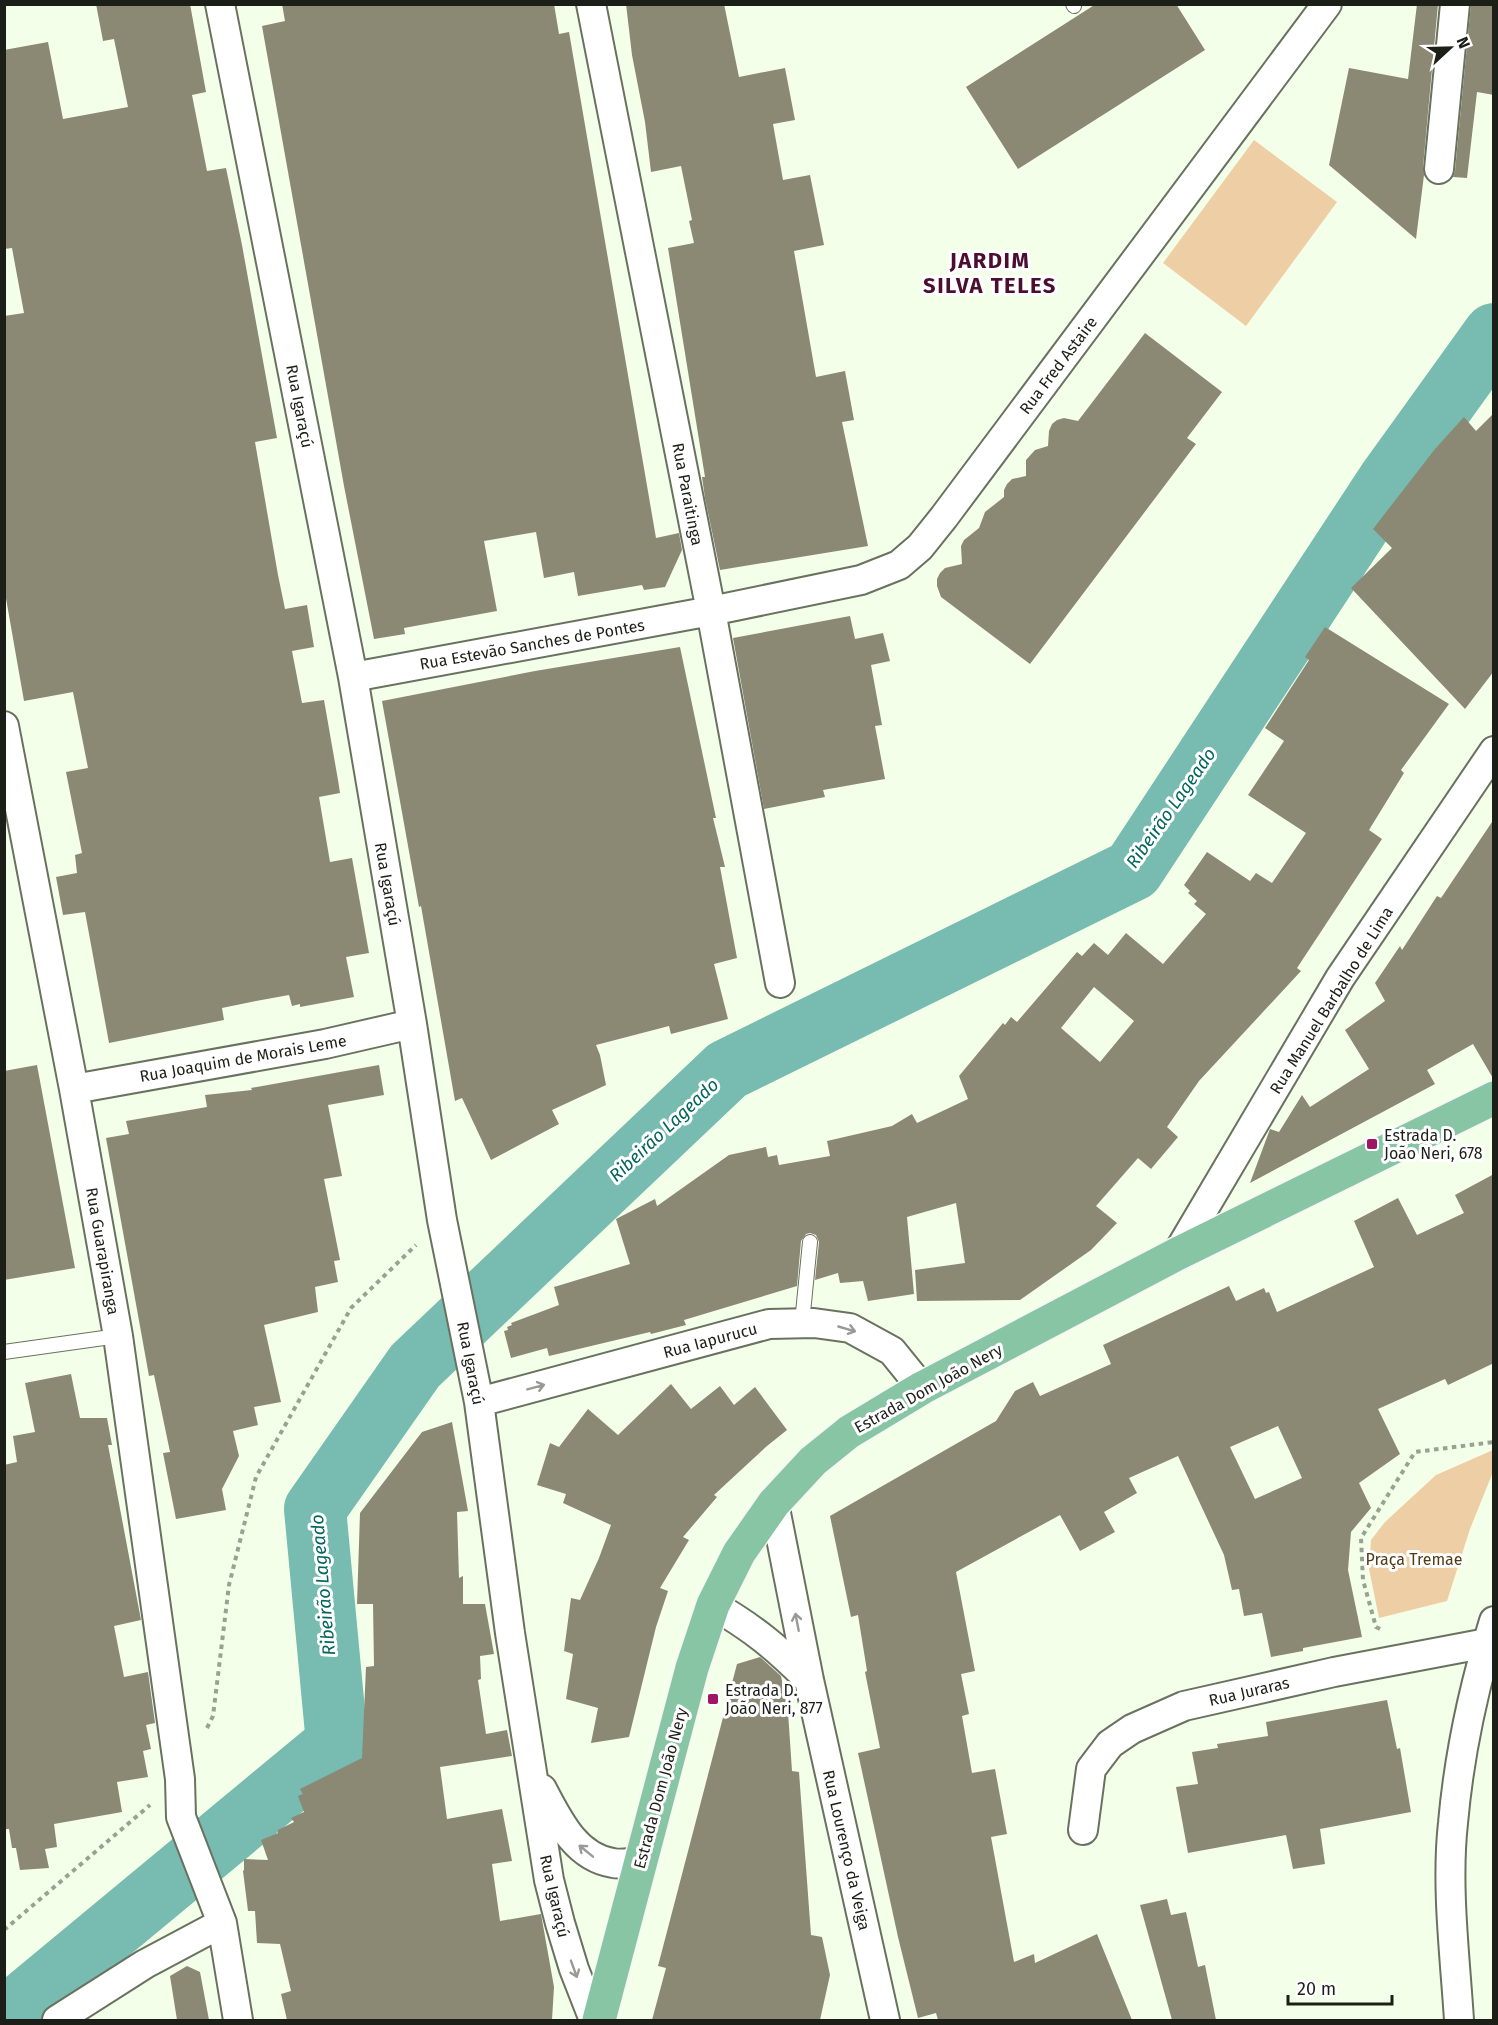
<svg xmlns="http://www.w3.org/2000/svg" width="1498" height="2025" viewBox="0 0 1498 2025" font-family="'Fira Sans',sans-serif">
  <rect width="100%" height="100%" fill="#f4ffe9"/>
  <path fill="#eecea4" d="M 1254,140 L 1337,202 L 1246,326 L 1163,263 Z
    M 1493,1450 L 1493,1472 L 1470,1529 L 1447,1601 L 1379,1618 L 1369,1569 L 1371,1540 L 1385,1522 L 1436,1475 Z"/>
  <g fill="none" stroke-linecap="round" stroke-linejoin="round">
    <path stroke="#77bbb1" stroke-width="62" d="M 4,2019 L 337,1743 L 315,1509 L 415,1366 L 727,1070 L 1133,870 L 1389,480 L 1494,334"/>
  </g>
  <path fill="#8b8973" fill-rule="evenodd" d="M 96,4 L 190,4 L 206,92 L 192,95 L 207,171 L 226,168 L 242,245 L 277,438 L 255,442 L 278,575 L 285,609 L 307,605 L 314,647 L 292,651 L 302,703 L 324,700 L 338,780 L 340,793 L 319,797 L 330,862 L 352,858 L 369,953 L 346,957 L 354,997 L 300,1007 L 300,1004 L 292,1006 L 289,995 L 256,1001 L 222,1008 L 224,1020 L 109,1043 L 85,912 L 63,915 L 56,877 L 77,873 L 75,855 L 82,853 L 66,772 L 88,768 L 73,692 L 24,701 L 4,587 L 4,316 L 24,313 L 12,248 L 4,249 L 4,50 L 48,42 L 63,119 L 128,107 L 114,39 L 103,41 Z
    M 282,4 L 554,4 L 559,34 L 569,32 L 656,538 L 679,533 L 682,550 L 665,587 L 644,590 L 642,585 L 578,596 L 574,572 L 544,578 L 536,532 L 484,541 L 497,611 L 404,628 L 405,634 L 374,639 L 344,486 L 262,26 L 285,21 Z
    M 626,4 L 724,4 L 739,77 L 785,68 L 795,120 L 773,124 L 783,180 L 810,175 L 824,245 L 794,251 L 816,377 L 845,371 L 854,420 L 842,422 L 868,546 L 720,570 L 705,498 L 702,477 L 705,477 L 668,248 L 694,243 L 689,221 L 692,220 L 681,166 L 651,172 L 645,122 L 632,55 Z
    M 1096,4 L 1176,4 L 1205,50 L 1018,169 L 966,87 Z
    M 1417,4 L 1438,4 L 1423,167 L 1424,175 L 1416,239 L 1329,165 L 1349,68 L 1408,79 Z
    M 1471,4 L 1494,4 L 1494,95 L 1477,92 L 1467,178 L 1453,177 L 1455,171 Z
    M 1145,333 L 1222,392 L 1187,438 L 1196,444 L 1030,664 L 941,597 L 937,586 L 937,579 L 940,573 L 945,568 L 962,564 L 961,546 L 964,540 L 979,528 L 985,512 L 1004,497 L 1004,490 L 1007,484 L 1012,479 L 1026,476 L 1026,460 L 1035,450 L 1048,446 L 1049,431 L 1052,424 L 1057,420 L 1064,418 L 1078,421 Z
    M 1494,413 L 1494,671 L 1465,709 L 1351,588 L 1392,548 L 1373,529 L 1435,449 L 1464,417 L 1476,431 Z
    M 850,616 L 855,639 L 883,633 L 890,661 L 871,665 L 882,725 L 875,726 L 885,779 L 823,790 L 825,797 L 764,809 L 733,638 Z
    M 1325,627 L 1449,704 L 1401,770 L 1404,773 L 1369,830 L 1382,839 L 1297,968 L 1301,971 L 1199,1081 L 1167,1127 L 1178,1137 L 1151,1169 L 1138,1158 L 1096,1206 L 1117,1223 L 1091,1250 L 1020,1300 L 917,1301 L 915,1270 L 965,1263 L 956,1203 L 907,1217 L 914,1294 L 868,1301 L 863,1281 L 840,1283 L 838,1273 L 815,1280 L 819,1242 L 816,1235 L 810,1233 L 806,1234 L 801,1241 L 797,1286 L 684,1320 L 686,1325 L 651,1334 L 650,1332 L 549,1356 L 547,1348 L 511,1358 L 504,1331 L 508,1330 L 507,1327 L 512,1325 L 511,1323 L 559,1305 L 554,1287 L 630,1264 L 616,1219 L 655,1199 L 657,1206 L 729,1155 L 766,1147 L 768,1157 L 777,1155 L 779,1165 L 830,1156 L 827,1141 L 892,1126 L 912,1114 L 917,1123 L 968,1099 L 959,1076 L 1003,1023 L 1005,1025 L 1011,1017 L 1017,1022 L 1077,952 L 1082,956 L 1094,943 L 1108,955 L 1126,933 L 1163,964 L 1206,914 L 1194,904 L 1197,901 L 1188,893 L 1190,891 L 1184,885 L 1207,852 L 1250,881 L 1256,873 L 1272,883 L 1306,833 L 1248,795 L 1284,741 L 1265,728 L 1309,660 L 1305,657 ZM 1094,987 L 1134,1021 L 1100,1062 L 1061,1028 Z
    M 680,647 L 716,818 L 713,818 L 725,867 L 720,867 L 737,958 L 714,964 L 728,1019 L 671,1034 L 669,1026 L 596,1045 L 600,1055 L 606,1085 L 552,1110 L 559,1124 L 491,1160 L 462,1098 L 455,1101 L 421,906 L 419,907 L 382,701 L 535,671 Z
    M 1494,819 L 1494,1080 L 1473,1044 L 1427,1070 L 1435,1084 L 1250,1183 L 1270,1129 L 1279,1132 L 1302,1095 L 1310,1107 L 1369,1069 L 1345,1030 L 1385,1001 L 1375,983 L 1400,946 L 1402,950 L 1437,896 L 1441,898 Z
    M 37,1065 L 75,1268 L 4,1280 L 4,1071 Z
    M 379,1065 L 384,1095 L 328,1105 L 342,1176 L 324,1179 L 340,1260 L 334,1261 L 338,1282 L 315,1287 L 318,1312 L 264,1325 L 281,1402 L 254,1407 L 258,1425 L 233,1431 L 239,1456 L 222,1489 L 226,1510 L 176,1519 L 163,1453 L 170,1452 L 154,1375 L 149,1376 L 106,1138 L 129,1134 L 126,1121 L 207,1107 L 205,1095 L 252,1090 L 251,1088 Z
    M 1494,1174 L 1494,1363 L 1448,1385 L 1445,1379 L 1378,1409 L 1400,1454 L 1359,1483 L 1371,1508 L 1351,1532 L 1348,1570 L 1362,1637 L 1303,1648 L 1303,1651 L 1271,1657 L 1262,1613 L 1244,1616 L 1239,1589 L 1232,1590 L 1224,1555 L 1178,1456 L 1129,1478 L 1137,1493 L 1104,1512 L 1115,1532 L 1080,1551 L 1060,1515 L 956,1572 L 975,1671 L 961,1674 L 969,1714 L 962,1716 L 972,1773 L 995,1769 L 1007,1834 L 991,1837 L 1014,1962 L 1034,1954 L 1035,1963 L 1097,1934 L 1132,2020 L 938,2020 L 936,2013 L 918,2018 L 898,1937 L 858,1753 L 880,1748 L 865,1672 L 867,1671 L 858,1615 L 851,1617 L 830,1516 L 996,1421 L 1015,1391 L 1033,1382 L 1040,1396 L 1111,1364 L 1103,1345 L 1229,1286 L 1236,1301 L 1264,1288 L 1266,1293 L 1269,1292 L 1277,1312 L 1374,1267 L 1354,1221 L 1398,1198 L 1417,1235 L 1464,1213 L 1455,1195 ZM 1278,1426 L 1302,1478 L 1255,1499 L 1230,1447 Z
    M 71,1374 L 80,1418 L 107,1418 L 112,1445 L 108,1445 L 141,1620 L 114,1626 L 124,1677 L 148,1672 L 155,1723 L 146,1725 L 151,1749 L 143,1751 L 148,1777 L 117,1782 L 122,1812 L 54,1824 L 57,1847 L 45,1849 L 49,1868 L 20,1870 L 16,1848 L 12,1848 L 9,1829 L 4,1829 L 4,1465 L 17,1462 L 13,1436 L 35,1432 L 25,1383 Z
    M 671,1384 L 691,1409 L 720,1386 L 734,1405 L 755,1387 L 787,1430 L 767,1446 L 714,1495 L 717,1497 L 683,1537 L 689,1540 L 660,1588 L 668,1591 L 656,1627 L 629,1737 L 591,1743 L 598,1708 L 566,1699 L 573,1654 L 564,1651 L 571,1598 L 580,1600 L 599,1558 L 611,1525 L 563,1503 L 566,1494 L 537,1485 L 550,1443 L 559,1447 L 588,1409 L 618,1435 Z
    M 452,1422 L 468,1511 L 457,1512 L 459,1578 L 463,1576 L 463,1604 L 485,1604 L 494,1654 L 480,1656 L 481,1679 L 478,1680 L 486,1734 L 507,1730 L 512,1756 L 440,1767 L 447,1819 L 502,1809 L 512,1861 L 492,1864 L 500,1921 L 541,1914 L 554,1987 L 552,2020 L 287,2020 L 281,1994 L 291,1991 L 280,1944 L 257,1943 L 255,1911 L 248,1911 L 243,1871 L 244,1870 L 244,1859 L 268,1860 L 261,1840 L 278,1833 L 278,1830 L 294,1822 L 291,1818 L 304,1812 L 298,1796 L 303,1794 L 300,1789 L 362,1758 L 366,1667 L 374,1666 L 373,1604 L 357,1604 L 360,1513 L 422,1432 Z
    M 760,1657 L 781,1676 L 788,1712 L 792,1771 L 799,1772 L 811,1935 L 822,1937 L 830,1975 L 820,2020 L 652,2020 L 666,1968 L 658,1966 L 737,1664 Z
    M 1387,1700 L 1397,1749 L 1400,1748 L 1411,1812 L 1320,1829 L 1325,1864 L 1293,1869 L 1286,1835 L 1188,1853 L 1176,1787 L 1198,1784 L 1192,1752 L 1218,1748 L 1217,1744 L 1268,1736 L 1266,1722 Z
    M 1167,1899 L 1171,1915 L 1186,1912 L 1198,1967 L 1205,1965 L 1216,2020 L 1172,2020 L 1140,1905 Z
    M 187,1966 L 200,1972 L 209,2020 L 177,2020 L 170,1976 Z"/>
  <g fill="none" stroke-linecap="round" stroke-linejoin="round">
    <defs>
      <path id="service" d="M 1073,4 L 1074,6
        M 802,1323 L 810,1242
        M 4,1352 L 118,1336"/>
      <path id="minor" d="M 220,4 L 353,677 L 412,1024 L 442,1220 L 479,1402 L 510,1633 L 549,1880 L 560,1923 L 574,1969 L 594,2020
        M 591,4 L 711,611 L 780,983
        M 1439,169 L 1455,4
        M 353,677 L 711,611 L 861,580 L 899,565 L 920,547 L 944,517 L 1327,4
        M 4,726 L 74,1089 L 118,1336 L 180,1779 L 181,1817 L 222,1923 L 238,2020
        M 74,1089 L 325,1044 L 412,1024
        M 1177,1254 L 1340,978 L 1494,751
        M 479,1402 L 769,1324 L 814,1323 L 850,1328 L 892,1351 L 922,1388
        M 774,1503 L 809,1680 L 885,2020
        M 713,1605 C 753,1628 776,1647 809,1680
        M 542,1789 C 558,1819 575,1857 613,1863 C 622,1865 632,1862 641,1862
        M 1083,1830 L 1091,1769 L 1110,1744 L 1132,1729 L 1184,1706 L 1334,1672 L 1487,1643
        M 57,2020 L 145,1964 L 222,1923
        M 1459,2020 C 1455,1957 1446,1886 1453,1823 C 1459,1755 1474,1686 1494,1621"/>
      <path id="primary" d="M 599,2020 L 692,1668 L 713,1605 L 739,1553 L 774,1503 L 813,1461 L 849,1432 L 922,1388 L 1177,1254 L 1494,1098"/>
    </defs>
    <use href="#service" stroke="#69725f" stroke-width="16"/>
    <use href="#minor" stroke="#69725f" stroke-width="32"/>
    <use href="#primary" stroke="#f6f6f6" stroke-width="36"/>
    <path stroke="#99a191" stroke-width="4" stroke-dasharray="4.5 4.5" stroke-linecap="butt" d="M 1380,1629 L 1376,1627 L 1363,1580 L 1361,1538 L 1415,1452 L 1494,1442
      M 207,1728 L 213,1716 L 229,1585 L 256,1477 L 351,1308 L 416,1245
      M 4,1930 L 150,1805"/>
    <use href="#service" stroke="#fff" stroke-width="14"/>
    <use href="#minor" stroke="#fff" stroke-width="28"/>
    <use href="#primary" stroke="#88c5a4" stroke-width="33"/>
  </g>
  <defs><path id="oneway-shaft" d="M-6 0H5M1.5-3L5.5 0L1.5 3" fill="none" stroke-width="1.6" stroke-linecap="round" stroke-linejoin="round" transform="scale(1.5)"/></defs>
  <g stroke="#999a97">
    <use href="#oneway-shaft" transform="translate(847 1329) rotate(16)"/>
    <use href="#oneway-shaft" transform="translate(536 1387) rotate(-15)"/>
    <use href="#oneway-shaft" transform="translate(797 1622) rotate(-101)"/>
    <use href="#oneway-shaft" transform="translate(586 1851) rotate(-141)"/>
    <use href="#oneway-shaft" transform="translate(574 1969) rotate(70)"/>
  </g>
  <g fill="#9e1765" stroke="#fff" stroke-width="2">
    <rect x="1366" y="1138" width="12" height="12" rx="3"/>
    <rect x="707" y="1693" width="12" height="12" rx="3"/>
  </g>
  <g text-anchor="middle" stroke-width="6" stroke-linejoin="round" paint-order="stroke">
    <g font-size="16" fill="#1c1f18" stroke="#fff">
      <text transform="translate(1058 365) rotate(-53)" y="6">Rua Fred Astaire</text>
      <text transform="translate(300 406) rotate(79)" y="6">Rua Igaraçú</text>
      <text transform="translate(688 494) rotate(79)" y="6">Rua Paraitinga</text>
      <text transform="translate(532 644) rotate(-10)" y="6">Rua Estevão Sanches de Pontes</text>
      <text transform="translate(388 884) rotate(80)" y="6">Rua Igaraçú</text>
      <text transform="translate(1331 1000) rotate(-58)" y="6">Rua Manuel Barbalho de Lima</text>
      <text transform="translate(243 1058) rotate(-10)" y="6">Rua Joaquim de Morais Leme</text>
      <text transform="translate(103 1251) rotate(80)" y="6">Rua Guarapiranga</text>
      <text transform="translate(710 1340) rotate(-15)" y="6">Rua Iapurucu</text>
      <text transform="translate(471 1363) rotate(79)" y="6">Rua Igaraçú</text>
      <text transform="translate(928 1388) rotate(-29)" y="6">Estrada Dom João Nery</text>
      <text transform="translate(1249 1691) rotate(-13)" y="6">Rua Juraras</text>
      <text transform="translate(660 1788) rotate(-75)" y="6">Estrada Dom João Nery</text>
      <text transform="translate(847 1850) rotate(77)" y="6">Rua Lourenço da Veiga</text>
      <text transform="translate(555 1896) rotate(77)" y="6">Rua Igaraçú</text>
    </g>
    <g font-size="16" fill="#1c1f18" stroke="#fff" text-anchor="start">
      <text x="1384" y="1141">Estrada D.<tspan x="1384" dy="18">João Neri, 678</tspan></text>
      <text x="725" y="1696">Estrada D.<tspan x="725" dy="18">João Neri, 877</tspan></text>
    </g>
    <g font-size="16" fill="#523a17" stroke="#fff">
      <text x="1414" y="1565">Praça Tremae</text>
    </g>
    <g font-size="18" font-style="italic" fill="#03665c" stroke="#fff">
      <text transform="translate(1171 808) rotate(-55)" y="6">Ribeirão Lageado</text>
      <text transform="translate(664 1130) rotate(-43)" y="6">Ribeirão Lageado</text>
      <text transform="translate(323 1585) rotate(-95)" y="6">Ribeirão Lageado</text>
    </g>
    <g font-size="22" font-weight="bold" letter-spacing="1.5" fill="#4c0d30" stroke="#fff">
      <text x="990" y="268">JARDIM<tspan x="990" dy="25">SILVA TELES</tspan></text>
    </g>
  </g>
  <rect width="1498" height="2025" fill="none" stroke="#1c1f18" stroke-width="12"/>
  <g transform="translate(1450 48) rotate(68)" stroke="#ffffff" stroke-width="4.5" paint-order="stroke">
  <path d="M0-4.5L10 22L0 15L-10 22Z" fill="#1c1f18"/>
  <text y="-9" font-size="16" font-weight="bold" text-anchor="middle" fill="#1c1f18">N</text>
  </g>
  <path d="M1288 1995v9h104v-9" fill="none" stroke="#1c1f18" stroke-width="3"/>
  <text x="1297" y="1995" font-size="18" fill="#1c1f18" stroke="#ffffff" stroke-width="4.5" paint-order="stroke">20 m</text>
</svg>
